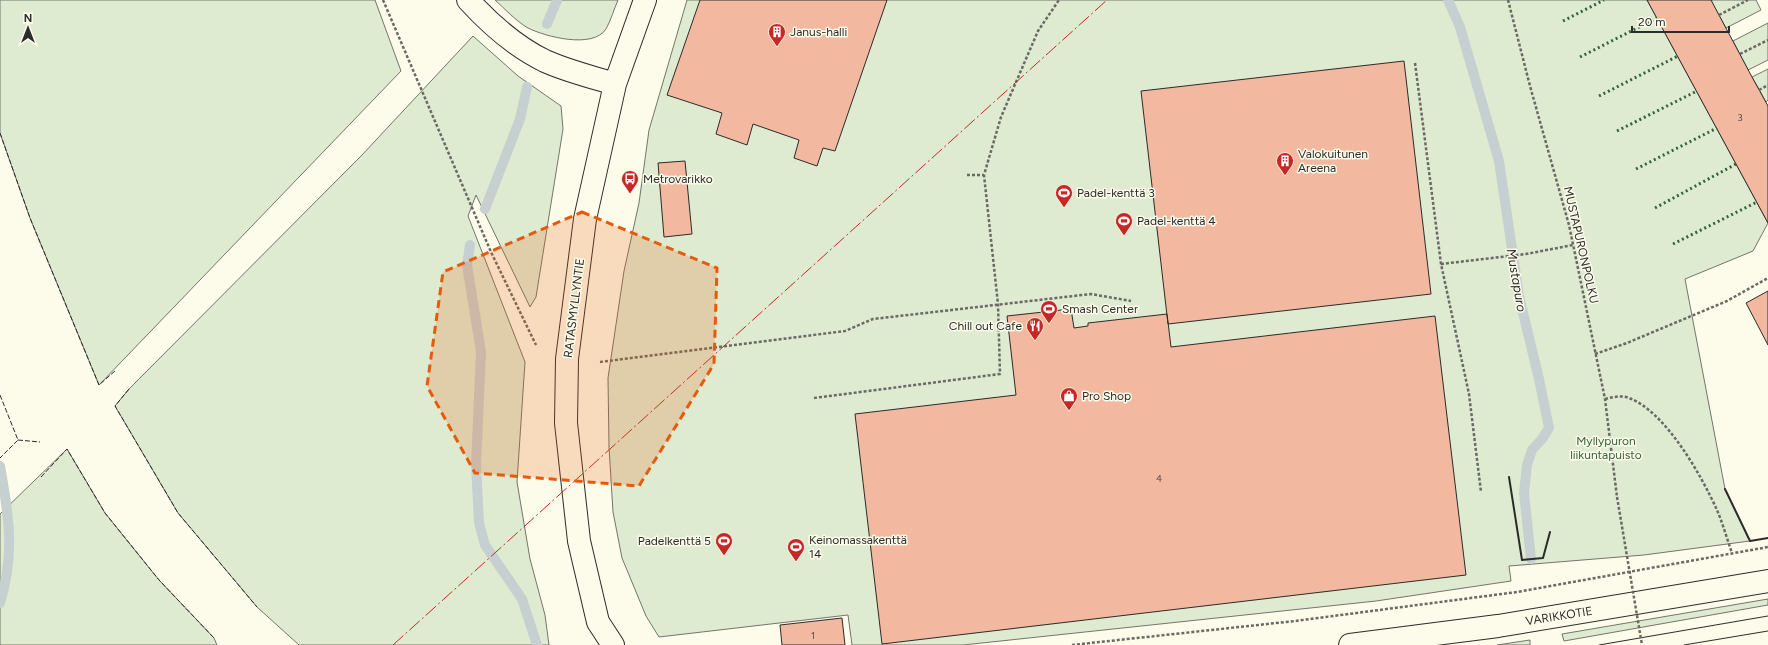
<svg xmlns="http://www.w3.org/2000/svg" width="1768" height="645" viewBox="0 0 1768 645" font-family="Figtree,sans-serif">
  <rect width="100%" height="100%" fill="#fdfbea"/>
  <path fill="#deebd1" stroke="#74746e" d="M 0,0 L 375,0 L 401,71 L 99,385 L 30,218 L 0,133 Z
    M 495,0 L 618,0 C 614,9 611,20 606,29 C 593,49 546,37 528,28 C 516,21 505,9 495,0 Z
    M 687,0 L 1647,0 L 1768,223 L 1753,251 L 1685,279 L 1725,489 L 1750,541 L 1644,555 L 1509,566 L 1511,581 L 1376,601 L 963,645 L 852,645 L 848,615 L 659,637 L 646,616 L 622,558 L 613,512 L 609,447 L 608,378 L 624,271 L 639,203 L 649,130 Z
    M 1713,0 L 1756,0 L 1761,10 L 1726,28 L 1711,1 Z
    M 1768,23 L 1768,60 L 1748,70 L 1733,41 Z
    M 473,36 L 518,76 L 561,106 L 563,129 L 536,297 L 530,307 L 476,195 L 468,216 L 525,362 L 517,482 L 530,559 L 545,615 L 549,645 L 299,645 L 257,607 L 178,513 L 115,406 L 129,389 L 362,155 Z
    M 1768,69 L 1768,100 L 1766,102 L 1752,77 Z
    M 67,449 L 105,513 L 159,580 L 214,638 L 217,645 L 0,645 L 0,514 Z
    M 1768,599 L 1768,605 L 1564,641 L 1562,634 Z
    M 1530,640 L 1530,645 L 1497,645 Z"/>
  <g fill="none" stroke-linecap="round" stroke-linejoin="round">
    <path stroke="#c7d0d0" stroke-width="10" d="M 1448,0 L 1460,27 L 1499,161 L 1519,296 L 1539,379 L 1549,428 L 1542,439 L 1532,450 L 1527,465 L 1524,493 L 1531,559
      M 547,24 L 557,0
      M 485,209 L 520,119 L 527,87
      M 470,245 L 467,265 L 481,352 L 476,465 L 479,523 L 485,545 L 522,599 L 537,645
      M 0,603 C 15,554 9,516 0,466"/>
  </g>
  <path fill="#f2b8a0" stroke="#2b2b2b" d="M 700,0 L 887,0 L 835,151 L 823,148 L 817,166 L 794,158 L 799,140 L 753,124 L 747,145 L 716,134 L 722,113 L 667,95 Z
    M 1647,0 L 1711,0 L 1752,77 L 1768,106 L 1768,223 Z
    M 1404,61 L 1431,294 L 1168,324 L 1141,91 Z
    M 685,161 L 692,234 L 664,237 L 658,163 Z
    M 1768,291 L 1768,345 L 1746,303 Z
    M 1071,309 L 1074,328 L 1088,326 L 1088,323 L 1167,314 L 1171,347 L 1435,316 L 1466,575 L 882,644 L 855,414 L 1016,395 L 1007,316 Z
    M 842,618 L 845,645 L 782,645 L 780,625 Z"/>
  <g fill="none" stroke-linecap="round" stroke-linejoin="round">
    <defs>
      <path id="minor" d="M 468,0 C 490,24 516,47 545,61 C 567,71 592,77 615,84
        M 613,645 L 598,622 L 579,541 L 566,423 L 567,359 L 585,219 L 615,84 L 645,0"/>
      <path id="major" d="M 1350,645 L 1498,626 L 1768,581"/>
    </defs>
    <use href="#minor" stroke="#2b2b2b" stroke-width="24"/>
    <use href="#major" stroke="#2b2b2b" stroke-width="24"/>
    <path stroke="#6a6964" stroke-width="2.5" stroke-dasharray="3 2" stroke-linecap="butt" d="M 383,0 L 491,252 L 536,345
      M 1508,0 L 1530,86 L 1569,225 L 1605,399 L 1617,497
      M 1719,15 L 1748,0
      M 1740,54 L 1768,40
      M 1415,63 L 1441,264 L 1469,394 L 1481,492
      M 1759,90 L 1768,85
      M 967,175 L 984,175 L 1001,117 L 1038,31 L 1059,0
      M 1441,264 L 1526,254 L 1573,245
      M 1595,354 L 1627,343 L 1727,301 L 1768,278
      M 600,362 L 845,331 L 873,319 L 1091,294 L 1131,301
      M 814,398 L 1000,374 L 998,304 L 984,175
      M 1605,399 C 1613,397 1621,395 1629,398 C 1666,412 1701,475 1717,510 C 1723,524 1727,539 1732,553
      M 1072,645 L 1295,621 L 1517,592 L 1768,547"/>
    <use href="#minor" stroke="#fdfbea" stroke-width="22"/>
    <use href="#major" stroke="#fdfbea" stroke-width="22"/>
    <path stroke="#2b2b2b" stroke-width="1" d="M 1599,645 L 1768,616
      M 1684,645 L 1768,631"/>
    <path stroke="#6a6964" stroke-width="2.5" stroke-dasharray="3 2" stroke-linecap="butt" d="M 1617,497 L 1642,645"/>
    <path stroke="#34623c" stroke-width="3" stroke-dasharray="2 3" stroke-linecap="butt" d="M 1563,21 L 1604,0
      M 1580,57 L 1657,18
      M 1599,96 L 1678,56
      M 1617,131 L 1697,91
      M 1636,169 L 1717,128
      M 1655,208 L 1736,164
      M 1673,244 L 1757,202"/>
    <path stroke="#2b2b2b" stroke-width="1" stroke-dasharray="5 2" stroke-linecap="butt" d="M 0,133 L 30,218 L 99,385 L 115,371
      M 129,389 L 115,406 L 178,513 L 257,607
      M 0,395 L 18,440 L 0,458
      M 18,440 L 40,442
      M 41,477 L 67,449 L 105,513 L 159,580 L 214,638"/>
    <path stroke="#2b2b2b" stroke-width="2" d="M 1509,477 L 1522,560 L 1543,558 L 1550,532
      M 1725,489 L 1750,541 L 1768,538"/>
    <path stroke="#c62828" stroke-width="1" stroke-dasharray="14 3 2 3" stroke-linecap="butt" d="M 393,645 L 1107,0"/>
  </g>
  <path fill="#e8590c" fill-opacity="0.2" stroke="#e8590c" stroke-width="3" stroke-dasharray="8 5" stroke-linejoin="round" d="M 582,212 L 717,268 L 714,364 L 639,486 L 475,473 L 427,386 L 443,272 Z"/>
  <defs>
    <symbol id="building-pin" viewBox="-11 -11 22 30"><path d="M0 17L-7.5 6A9.5 9.5 0 1 1 7.5 6Z" fill="#c62828" stroke="#fdfbea"/><path d="M-4-6H4V6H1V3H-1V6H-4ZM-2.5-4.3h1.7v1.8h-1.7ZM.8-4.3h1.7v1.8H.8ZM-2.5-1h1.7V.8h-1.7ZM.8-1h1.7V.8H.8Z" fill="#fff"/></symbol>
    <symbol id="bus-pin" viewBox="-11 -11 22 30"><path d="M0 17L-7.5 6A9.5 9.5 0 1 1 7.5 6Z" fill="#c62828" stroke="#fdfbea"/><path d="M-5-6H5V4H4V6H2V4H-2V6H-4V4H-5ZM-3.5-4V0h7V-4ZM-3.5 1.2v1.5H-2V1.2ZM2 1.2v1.5H3.5V1.2Z" fill="#fff"/></symbol>
    <symbol id="stadium-pin" viewBox="-11 -11 22 30"><path d="M0 17L-7.5 6A9.5 9.5 0 1 1 7.5 6Z" fill="#c62828" stroke="#fdfbea"/><path d="M0-5a6.5 5 0 1 0 0 10a6.5 5 0 1 0 0-10ZM-3.5-1.8h7v3.6h-7Z" fill="#fff"/></symbol>
    <symbol id="restaurant-pin" viewBox="-11 -11 22 30"><path d="M0 17L-7.5 6A9.5 9.5 0 1 1 7.5 6Z" fill="#c62828" stroke="#fdfbea"/><path d="M-5-6h1v4h1v-4h1v4h1v-4h1v5L-1.5 .5V6h-2V.5L-5-1ZM5-6V6H3V1.5H1.5Q1.5-4 5-6Z" fill="#fff"/></symbol>
    <symbol id="shop-pin" viewBox="-11 -11 22 30"><path d="M0 17L-7.5 6A9.5 9.5 0 1 1 7.5 6Z" fill="#c62828" stroke="#fdfbea"/><path d="M-5-2.5h2.3a2.7 3.5 0 0 1 5.4 0H5L5.5 6h-11ZM-1.5-2.5h3a1.5 2.3 0 0 0-3 0Z" fill="#fff"/></symbol>
  </defs>
  <g fill-rule="evenodd">
    <use href="#building-pin" x="767" y="22" width="20" height="27"/>
    <use href="#building-pin" x="1275" y="151" width="20" height="27"/>
    <use href="#bus-pin" x="620" y="169" width="20" height="27"/>
    <use href="#stadium-pin" x="1054" y="183" width="20" height="27"/>
    <use href="#stadium-pin" x="1114" y="211" width="20" height="27"/>
    <use href="#stadium-pin" x="1039" y="299" width="20" height="27"/>
    <use href="#restaurant-pin" x="1025" y="316" width="20" height="27"/>
    <use href="#shop-pin" x="1059" y="386" width="20" height="27"/>
    <use href="#stadium-pin" x="714" y="531" width="20" height="27"/>
    <use href="#stadium-pin" x="786" y="537" width="20" height="27"/>
  </g>
  <g text-anchor="middle" stroke-width="3" stroke-linejoin="round" paint-order="stroke">
    <g font-size="10" fill="#5d4e48">
      <text x="1740" y="121">3</text>
      <text x="1159" y="482">4</text>
      <text x="813" y="639">1</text>
    </g>
    <g font-size="12" fill="#2b2b2b" stroke="#fdfbea" text-anchor="start">
      <text x="790" y="36">Janus-halli</text>
      <text x="1298" y="158">Valokuitunen<tspan x="1298" dy="14">Areena</tspan></text>
      <text x="643" y="183">Metrovarikko</text>
      <text x="1077" y="197">Padel-kenttä 3</text>
      <text x="1137" y="225">Padel-kenttä 4</text>
      <text x="1062" y="313">Smash Center</text>
      <text x="1022" y="330" text-anchor="end">Chill out Cafe</text>
      <text x="1082" y="400">Pro Shop</text>
      <text x="809" y="544">Keinomassakenttä<tspan x="809" dy="14">14</tspan></text>
      <text x="711" y="545" text-anchor="end">Padelkenttä 5</text>
    </g>
    <g font-size="12" fill="#2b2b2b" stroke="#fdfbea">
      <text transform="translate(1581 245) rotate(77)" y="4">MUSTAPURONPOLKU</text>
      <text transform="translate(574 308) rotate(-83)" y="4">RATASMYLLYNTIE</text>
      <text transform="translate(1559 616) rotate(-9)" y="4">VARIKKOTIE</text>
    </g>
    <g font-size="12" fill="#34623c" stroke="#fdfbea">
      <text x="1606" y="445">Myllypuron<tspan x="1606" dy="14">liikuntapuisto</tspan></text>
    </g>
    <g font-size="13" font-style="italic" fill="#2b2b2b" stroke="#fdfbea">
      <text transform="translate(1517 280) rotate(80)" y="5">Mustapuro</text>
    </g>
  </g>
  <g transform="translate(28 28)" stroke="#fdfbea" stroke-width="3" paint-order="stroke">
  <path d="M0-3L7 15L0 10L-7 15Z" fill="#2b2b2b"/>
  <text y="-6" font-size="11" font-weight="bold" text-anchor="middle" fill="#2b2b2b">N</text>
  </g>
  <path d="M1632 26v6h97v-6" fill="none" stroke="#2b2b2b" stroke-width="2"/>
  <text x="1638" y="26" font-size="12" fill="#2b2b2b" stroke="#fdfbea" stroke-width="3" paint-order="stroke">20 m</text>
</svg>
